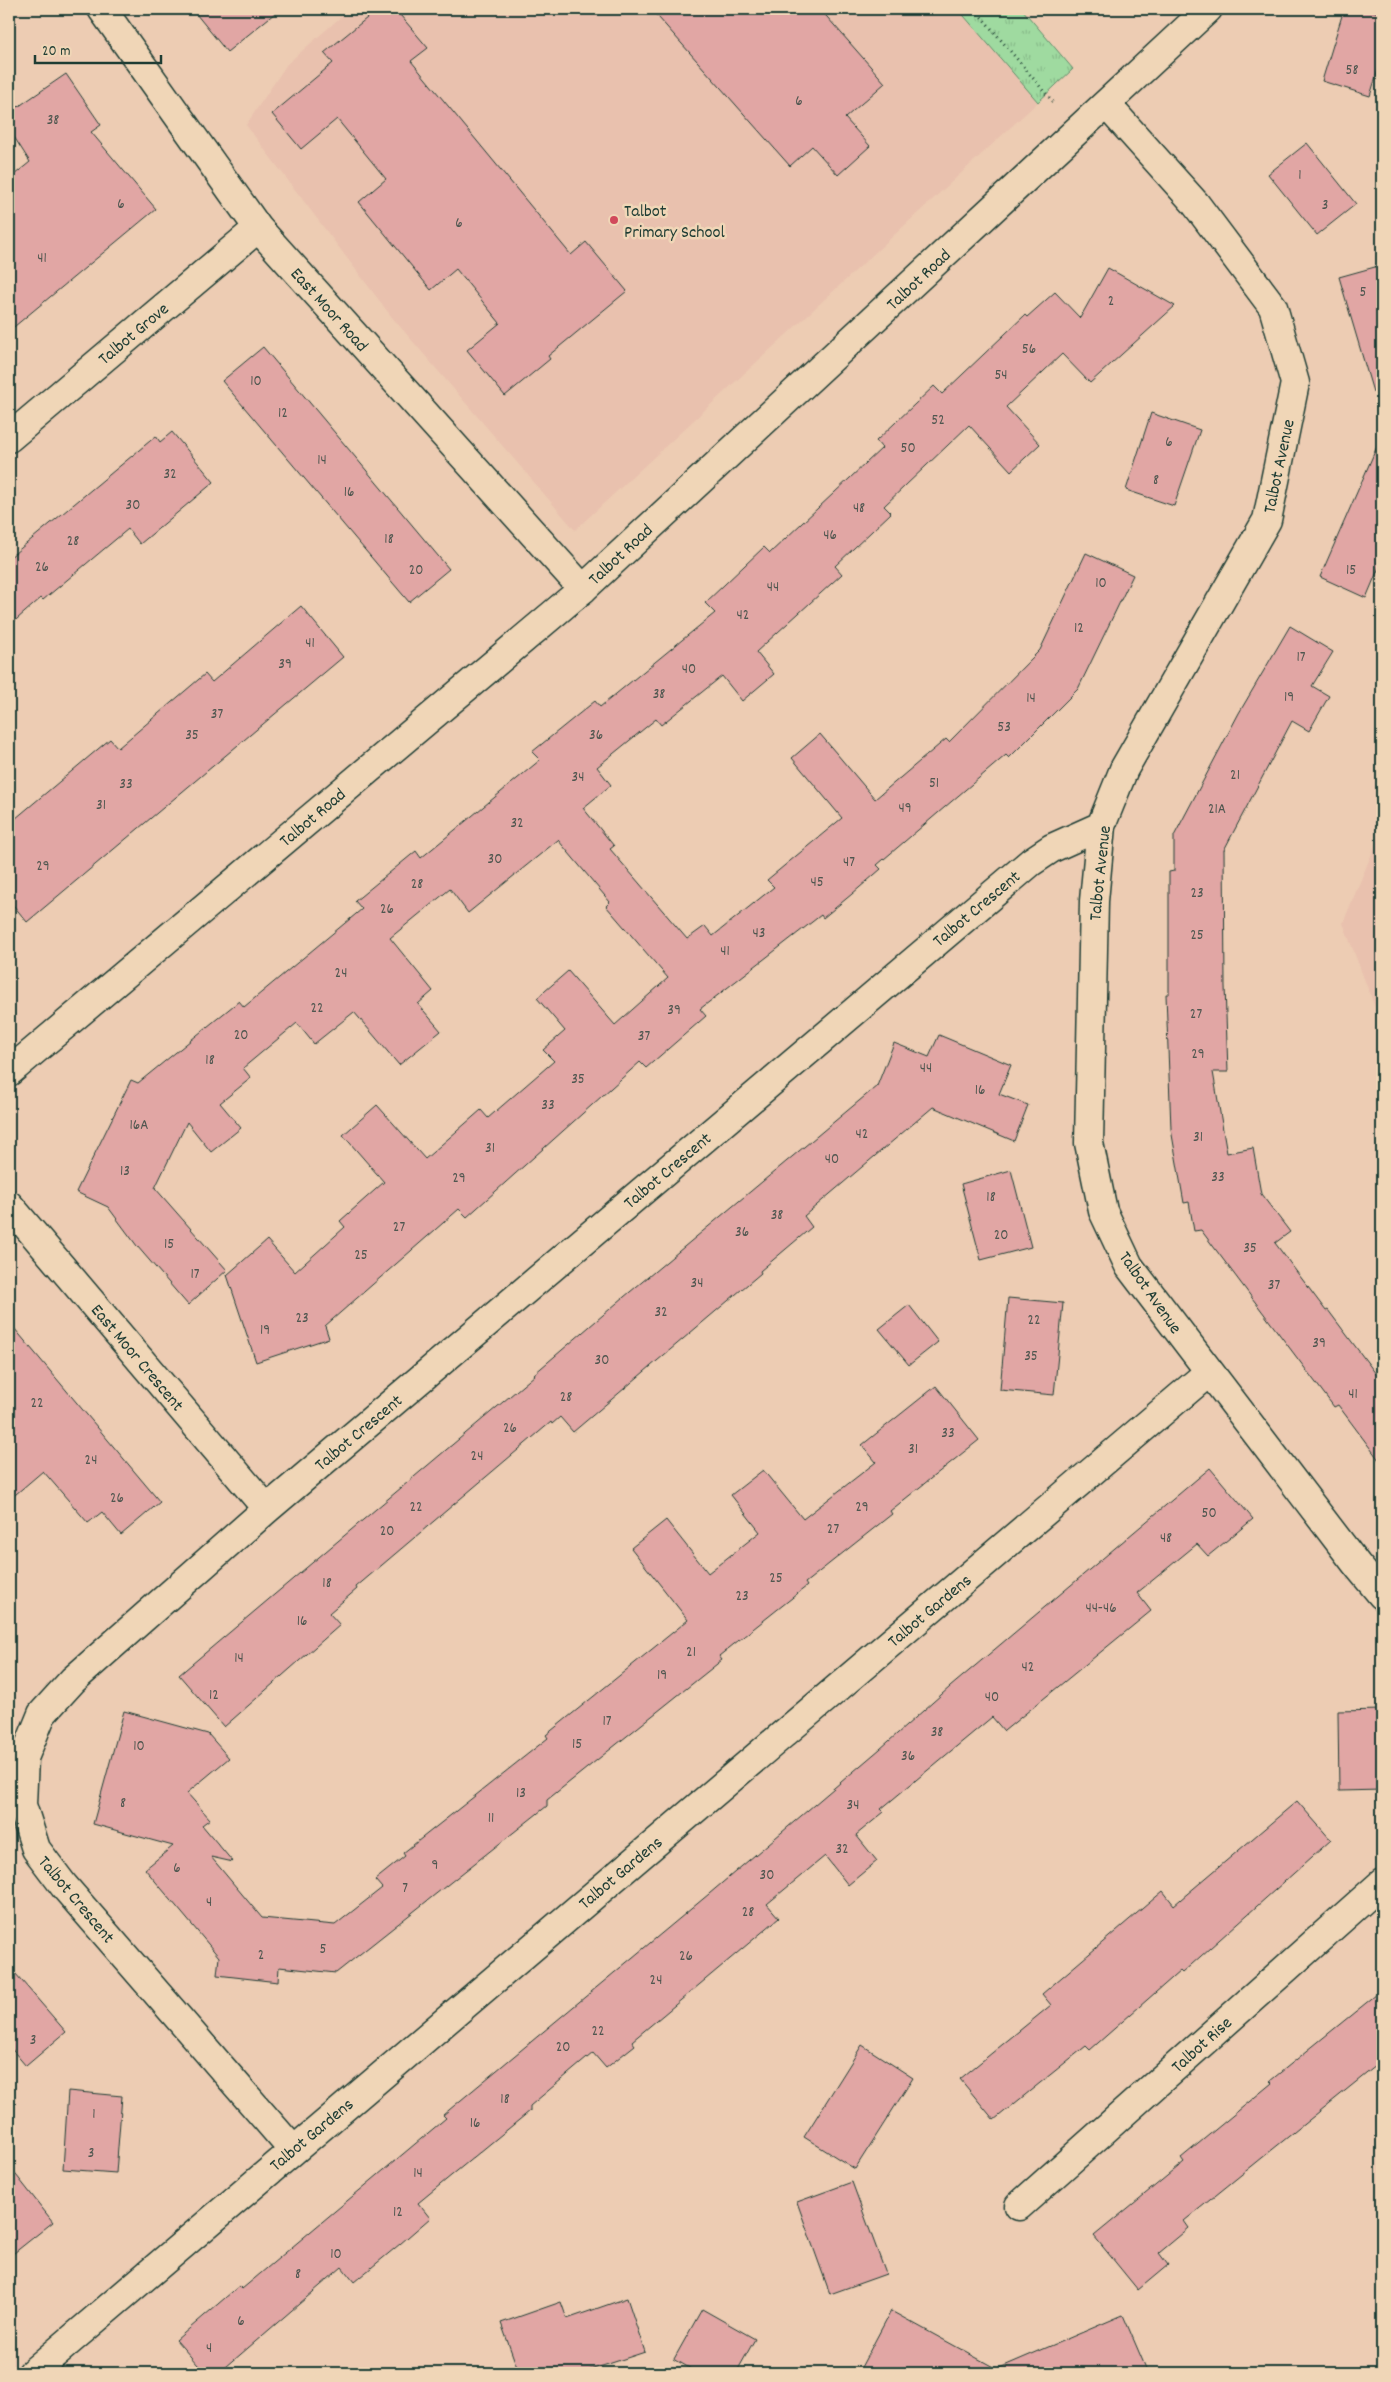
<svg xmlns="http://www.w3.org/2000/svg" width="1391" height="2382" viewBox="0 0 1391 2382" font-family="Dekko,sans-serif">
  <defs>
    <pattern id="park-tufts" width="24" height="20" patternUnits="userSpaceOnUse" patternTransform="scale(1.25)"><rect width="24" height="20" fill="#9fdaa0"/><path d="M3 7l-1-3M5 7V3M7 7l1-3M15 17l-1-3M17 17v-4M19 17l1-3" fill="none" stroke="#88bc8a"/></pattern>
  </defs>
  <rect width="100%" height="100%" fill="#edccb3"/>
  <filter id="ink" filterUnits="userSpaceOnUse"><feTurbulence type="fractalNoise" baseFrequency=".02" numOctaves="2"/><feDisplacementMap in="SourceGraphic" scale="10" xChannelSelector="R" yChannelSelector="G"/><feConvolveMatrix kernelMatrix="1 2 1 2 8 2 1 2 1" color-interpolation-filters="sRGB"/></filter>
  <g filter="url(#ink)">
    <path fill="#e9c1ae" d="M 350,9 L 958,9 L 1038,102 L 575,530 L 391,316 L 246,125 L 287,64 Z
      M 1382,829 L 1382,1020 L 1379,1018 L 1343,923 Z"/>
    <path fill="url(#park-tufts)" stroke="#5f8c6a" d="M 958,9 L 1022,9 L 1073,69 L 1038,102 Z"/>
    <path fill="#e1a6a4" stroke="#1f3d34" d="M 192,9 L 280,9 L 227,52 Z
      M 378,9 L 395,9 L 428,48 L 411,61 L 571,255 L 586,242 L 627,291 L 548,356 L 550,359 L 505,396 L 467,350 L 500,323 L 456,269 L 431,290 L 359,202 L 386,179 L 337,119 L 301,149 L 272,114 L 333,63 L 324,53 Z
      M 651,9 L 820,9 L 885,83 L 845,118 L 870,146 L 838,175 L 812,146 L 790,166 Z
      M 1344,9 L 1367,9 L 1382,14 L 1382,57 L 1370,96 L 1322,81 Z
      M 66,74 L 101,125 L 91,132 L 156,209 L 9,331 L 9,179 L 30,162 L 9,129 L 9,113 Z
      M 1307,143 L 1356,204 L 1317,235 L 1268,174 Z
      M 1382,265 L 1382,391 L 1373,392 L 1339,277 Z
      M 1108,268 L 1175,306 L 1090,383 L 1062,354 L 1006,407 L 1040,444 L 1011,471 L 969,425 L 884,506 L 891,513 L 835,566 L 842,574 L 756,652 L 774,674 L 742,701 L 722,676 L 661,725 L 656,719 L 597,767 L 611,785 L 583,808 L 614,846 L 610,849 L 687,939 L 705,926 L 713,936 L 774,887 L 767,880 L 842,818 L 792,758 L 820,734 L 875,799 L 946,739 L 949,742 L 1040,650 L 1086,553 L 1133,575 L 1078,689 L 1009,758 L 1006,755 L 877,865 L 881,869 L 852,894 L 823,918 L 821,915 L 700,1009 L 706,1016 L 646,1068 L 640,1062 L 467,1217 L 459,1209 L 325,1326 L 329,1338 L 256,1362 L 227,1275 L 267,1240 L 295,1272 L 345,1227 L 340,1221 L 384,1182 L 343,1135 L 377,1105 L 425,1159 L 481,1110 L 488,1118 L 554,1061 L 543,1050 L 565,1031 L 537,998 L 568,971 L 615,1025 L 668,978 L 606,906 L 610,902 L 558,840 L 468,913 L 450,889 L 390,938 L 433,991 L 418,1004 L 441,1031 L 399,1065 L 354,1012 L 314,1044 L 297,1023 L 243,1068 L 251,1078 L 220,1103 L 241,1128 L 211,1152 L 187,1122 L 155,1188 L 227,1270 L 188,1305 L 137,1246 L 108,1207 L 76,1192 L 131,1080 L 138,1083 L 239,1001 L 244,1007 L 362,909 L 355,901 L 416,851 L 421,858 L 540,760 L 532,752 L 595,701 L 600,707 L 715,613 L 705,603 L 764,547 L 770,553 L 882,448 L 876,441 L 934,386 L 942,394 L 1025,315 L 1027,317 L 1055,292 L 1080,318 Z
      M 263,347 L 449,569 L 409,602 L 222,381 Z
      M 1151,413 L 1200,430 L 1174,506 L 1126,490 Z
      M 172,432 L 214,482 L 140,544 L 128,529 L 43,600 L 41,598 L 9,626 L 9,558 L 156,436 L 160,442 Z
      M 1382,435 L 1382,560 L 1366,598 L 1320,577 Z
      M 301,606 L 343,657 L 27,922 L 9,900 L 9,824 L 110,739 L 118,748 L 205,674 L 212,682 Z
      M 1290,626 L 1333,652 L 1312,686 L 1329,696 L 1309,731 L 1292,721 L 1224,850 L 1225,986 L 1228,1072 L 1213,1072 L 1227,1153 L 1253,1148 L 1261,1194 L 1290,1232 L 1275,1243 L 1326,1311 L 1328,1310 L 1382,1382 L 1382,1464 L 1338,1405 L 1334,1407 L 1201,1230 L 1194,1231 L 1189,1202 L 1184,1203 L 1171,1129 L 1166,994 L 1169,994 L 1169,872 L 1174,871 L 1174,836 L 1239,713 Z
      M 939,1035 L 1011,1065 L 999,1094 L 1028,1105 L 1014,1141 L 933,1107 L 804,1216 L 812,1227 L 760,1271 L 761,1273 L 573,1432 L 560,1417 L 552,1424 L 551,1422 L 356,1587 L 357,1589 L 329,1613 L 340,1625 L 224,1727 L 179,1675 L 535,1375 L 534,1374 L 624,1297 L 877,1086 L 894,1043 L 929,1057 Z
      M 1011,1170 L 1031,1247 L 981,1260 L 961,1184 Z
      M 1008,1298 L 1063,1303 L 1054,1395 L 1000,1390 Z
      M 909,1305 L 938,1342 L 909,1365 L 879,1329 Z
      M 9,1322 L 160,1502 L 121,1535 L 102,1512 L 88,1523 L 43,1471 L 9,1500 Z
      M 936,1386 L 979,1440 L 890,1511 L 892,1514 L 805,1583 L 807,1586 L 719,1656 L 722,1660 L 547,1800 L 547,1806 L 336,1973 L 279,1967 L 278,1982 L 217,1975 L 219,1957 L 145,1869 L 173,1846 L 93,1824 L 124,1711 L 208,1734 L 229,1758 L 187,1793 L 210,1819 L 202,1825 L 233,1862 L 211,1857 L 262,1918 L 335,1925 L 382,1888 L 375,1880 L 405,1856 L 403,1853 L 548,1738 L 546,1735 L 688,1620 L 631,1548 L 666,1520 L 708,1573 L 760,1532 L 731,1495 L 763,1470 L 803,1519 L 876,1462 L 862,1445 Z
      M 1210,1468 L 1253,1519 L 1208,1556 L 1197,1544 L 1137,1593 L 1151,1611 L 1004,1731 L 992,1717 L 881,1809 L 884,1812 L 856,1835 L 877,1861 L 848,1885 L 825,1856 L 767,1904 L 779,1918 L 632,2041 L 635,2045 L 606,2068 L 593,2053 L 530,2106 L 530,2111 L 418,2203 L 430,2218 L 400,2244 L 354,2282 L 342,2267 L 219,2373 L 205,2373 L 176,2340 L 239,2286 L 242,2289 L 446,2118 L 443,2115 L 709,1894 L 880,1749 L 950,1687 Z
      M 1382,1710 L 1382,1790 L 1339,1791 L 1338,1711 Z
      M 1297,1801 L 1331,1840 L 1182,1973 L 1180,1971 L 1090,2050 L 1086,2046 L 994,2120 L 960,2079 L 1051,2005 L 1042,1994 L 1163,1891 L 1174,1905 Z
      M 9,1966 L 66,2032 L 26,2066 L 9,2046 Z
      M 1382,1990 L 1382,2061 L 1184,2221 L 1189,2228 L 1159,2253 L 1168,2265 L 1138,2290 L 1094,2236 L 1184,2162 L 1181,2158 L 1272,2083 L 1270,2081 Z
      M 862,2045 L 913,2078 L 855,2169 L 804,2137 Z
      M 68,2091 L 122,2096 L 116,2173 L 63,2169 Z
      M 9,2166 L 53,2222 L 9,2257 Z
      M 852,2182 L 886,2274 L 830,2294 L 797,2202 Z
      M 627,2298 L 645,2352 L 581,2373 L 519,2373 L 501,2323 L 561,2302 L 567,2319 Z
      M 702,2309 L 755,2339 L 736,2373 L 698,2373 L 674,2359 Z
      M 891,2311 L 997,2369 L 1123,2315 L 1148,2373 L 858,2373 Z"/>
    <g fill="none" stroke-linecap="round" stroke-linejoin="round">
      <defs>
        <path id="street" d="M 102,9 L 258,228 L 583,589
          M 1107,105 L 1195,203 L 1273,307 L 1295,383 L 1267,520 L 1124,769 L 1101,826 L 1094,901 L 1089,1143 L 1103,1211 L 1129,1266 L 1357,1565 L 1382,1595
          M 9,438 L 258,228
          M 9,1205 L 267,1509
          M 293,2150 L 64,1886 L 36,1849 L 22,1805 L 24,1758 L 42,1714 L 73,1680 L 267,1509 L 1031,862 L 1052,848 L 1101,826
          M 1019,2206 L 1382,1883
          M 32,2373 L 1209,1372"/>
        <path id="secondary" d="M 9,1072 L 583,589 L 1208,9"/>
      </defs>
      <use href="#street" stroke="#1f3d34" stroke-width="31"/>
      <use href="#secondary" stroke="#1f3d34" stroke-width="31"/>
      <path stroke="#1f3d34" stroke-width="3" stroke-dasharray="1 4" stroke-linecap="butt" d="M 975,9 L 1053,102"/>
      <use href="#street" stroke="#f0d6b7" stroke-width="28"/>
      <use href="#secondary" stroke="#f0d6b7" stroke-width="28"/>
    </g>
  </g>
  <circle fill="#d1495b" stroke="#f0d6b7" stroke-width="2" cx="614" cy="220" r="5"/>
  <g text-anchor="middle" stroke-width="5" stroke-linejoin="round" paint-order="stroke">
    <g font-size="15" fill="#505750">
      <text x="1352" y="74">58</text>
      <text x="799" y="105">6</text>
      <text x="53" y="124">38</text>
      <text x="1300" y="179">1</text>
      <text x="121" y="208">6</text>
      <text x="1325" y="209">3</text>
      <text x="459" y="227">6</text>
      <text x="42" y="262">41</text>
      <text x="1363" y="296">5</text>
      <text x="1111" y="305">2</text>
      <text x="1029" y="353">56</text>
      <text x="1001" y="379">54</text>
      <text x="256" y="385">10</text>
      <text x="283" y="417">12</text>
      <text x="938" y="424">52</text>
      <text x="1169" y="446">6</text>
      <text x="908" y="452">50</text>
      <text x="322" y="464">14</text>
      <text x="170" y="478">32</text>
      <text x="1156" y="484">8</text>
      <text x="349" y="496">16</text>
      <text x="133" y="509">30</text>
      <text x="859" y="512">48</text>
      <text x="830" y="539">46</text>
      <text x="389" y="543">18</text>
      <text x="73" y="545">28</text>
      <text x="42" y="571">26</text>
      <text x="416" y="574">20</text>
      <text x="1351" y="574">15</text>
      <text x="1101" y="587">10</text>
      <text x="773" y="591">44</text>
      <text x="743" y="619">42</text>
      <text x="1079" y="632">12</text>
      <text x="310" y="647">41</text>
      <text x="1301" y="661">17</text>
      <text x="285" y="668">39</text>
      <text x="689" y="673">40</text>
      <text x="659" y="698">38</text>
      <text x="1289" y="701">19</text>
      <text x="1031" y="702">14</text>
      <text x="217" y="718">37</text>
      <text x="1004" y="731">53</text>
      <text x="192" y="739">35</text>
      <text x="596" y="739">36</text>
      <text x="1235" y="779">21</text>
      <text x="578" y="781">34</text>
      <text x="934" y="787">51</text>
      <text x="126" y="788">33</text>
      <text x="101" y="809">31</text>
      <text x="905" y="812">49</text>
      <text x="1217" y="813">21A</text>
      <text x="517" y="827">32</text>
      <text x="495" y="863">30</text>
      <text x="849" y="866">47</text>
      <text x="43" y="870">29</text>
      <text x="817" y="886">45</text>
      <text x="417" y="888">28</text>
      <text x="1197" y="897">23</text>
      <text x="387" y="913">26</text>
      <text x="759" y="937">43</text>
      <text x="1197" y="939">25</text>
      <text x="725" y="955">41</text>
      <text x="341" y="977">24</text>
      <text x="317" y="1012">22</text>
      <text x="674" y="1014">39</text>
      <text x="1196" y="1018">27</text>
      <text x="241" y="1039">20</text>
      <text x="644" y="1040">37</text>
      <text x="1198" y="1058">29</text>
      <text x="210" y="1064">18</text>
      <text x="926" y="1072">44</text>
      <text x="578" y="1083">35</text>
      <text x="980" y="1094">16</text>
      <text x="548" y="1109">33</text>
      <text x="139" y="1129">16A</text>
      <text x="862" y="1138">42</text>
      <text x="1198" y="1141">31</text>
      <text x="490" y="1152">31</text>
      <text x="832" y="1163">40</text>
      <text x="125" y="1175">13</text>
      <text x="1218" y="1181">33</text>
      <text x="459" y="1182">29</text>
      <text x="991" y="1201">18</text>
      <text x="777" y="1219">38</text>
      <text x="399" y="1231">27</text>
      <text x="742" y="1236">36</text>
      <text x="1001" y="1239">20</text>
      <text x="169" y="1248">15</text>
      <text x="1250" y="1252">35</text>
      <text x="361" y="1259">25</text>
      <text x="195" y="1278">17</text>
      <text x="697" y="1287">34</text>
      <text x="1274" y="1289">37</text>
      <text x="661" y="1316">32</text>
      <text x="302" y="1322">23</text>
      <text x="1034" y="1324">22</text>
      <text x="265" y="1334">19</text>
      <text x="1319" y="1347">39</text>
      <text x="1031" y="1360">35</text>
      <text x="602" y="1364">30</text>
      <text x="1353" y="1398">41</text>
      <text x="566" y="1401">28</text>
      <text x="37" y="1407">22</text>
      <text x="510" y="1432">26</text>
      <text x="948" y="1437">33</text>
      <text x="913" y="1453">31</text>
      <text x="477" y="1460">24</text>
      <text x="91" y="1464">24</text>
      <text x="117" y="1502">26</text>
      <text x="416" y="1511">22</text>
      <text x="862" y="1511">29</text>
      <text x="1209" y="1517">50</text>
      <text x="833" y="1533">27</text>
      <text x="387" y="1535">20</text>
      <text x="1166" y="1542">48</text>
      <text x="776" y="1582">25</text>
      <text x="327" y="1587">18</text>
      <text x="742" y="1600">23</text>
      <text x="1101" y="1612">44-46</text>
      <text x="302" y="1625">16</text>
      <text x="691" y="1656">21</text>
      <text x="239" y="1662">14</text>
      <text x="1028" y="1671">42</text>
      <text x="662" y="1679">19</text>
      <text x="214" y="1699">12</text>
      <text x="992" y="1701">40</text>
      <text x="607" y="1725">17</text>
      <text x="937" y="1736">38</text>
      <text x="577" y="1748">15</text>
      <text x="139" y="1750">10</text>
      <text x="908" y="1760">36</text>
      <text x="521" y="1797">13</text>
      <text x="123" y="1807">8</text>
      <text x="853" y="1809">34</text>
      <text x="491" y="1822">11</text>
      <text x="842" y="1853">32</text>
      <text x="435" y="1869">9</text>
      <text x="177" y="1872">6</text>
      <text x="767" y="1879">30</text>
      <text x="405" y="1892">7</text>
      <text x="209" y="1906">4</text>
      <text x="748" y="1916">28</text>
      <text x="323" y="1953">5</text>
      <text x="261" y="1959">2</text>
      <text x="686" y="1960">26</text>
      <text x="656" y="1984">24</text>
      <text x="598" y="2035">22</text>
      <text x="33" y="2044">3</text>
      <text x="563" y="2051">20</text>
      <text x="505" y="2103">18</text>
      <text x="94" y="2118">1</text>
      <text x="475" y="2127">16</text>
      <text x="91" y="2157">3</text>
      <text x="418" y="2177">14</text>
      <text x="398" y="2216">12</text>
      <text x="336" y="2258">10</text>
      <text x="298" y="2278">8</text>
      <text x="241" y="2325">6</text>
      <text x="209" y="2352">4</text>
    </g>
    <g font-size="18" fill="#1f3d34" stroke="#f0d6b7" text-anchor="start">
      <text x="624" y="216">Talbot<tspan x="624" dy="21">Primary School</tspan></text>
    </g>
    <g font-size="18" fill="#1f3d34" stroke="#f0d6b7">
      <text transform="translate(918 279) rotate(-43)" y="6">Talbot Road</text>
      <text transform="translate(330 309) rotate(48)" y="6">East Moor Road</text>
      <text transform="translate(133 333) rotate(-40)" y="6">Talbot Grove</text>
      <text transform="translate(1278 466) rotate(-78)" y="6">Talbot Avenue</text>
      <text transform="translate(620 554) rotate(-43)" y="6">Talbot Road</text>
      <text transform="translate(312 817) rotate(-40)" y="6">Talbot Road</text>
      <text transform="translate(1099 873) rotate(-84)" y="6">Talbot Avenue</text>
      <text transform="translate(976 908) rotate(-40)" y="6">Talbot Crescent</text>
      <text transform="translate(667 1170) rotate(-40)" y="6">Talbot Crescent</text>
      <text transform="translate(1151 1292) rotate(55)" y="6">Talbot Avenue</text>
      <text transform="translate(138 1357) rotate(50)" y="6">East Moor Crescent</text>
      <text transform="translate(358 1432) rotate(-40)" y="6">Talbot Crescent</text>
      <text transform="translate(929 1610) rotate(-40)" y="6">Talbot Gardens</text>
      <text transform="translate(620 1872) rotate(-40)" y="6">Talbot Gardens</text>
      <text transform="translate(77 1899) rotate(50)" y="6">Talbot Crescent</text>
      <text transform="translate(1201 2044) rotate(-42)" y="6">Talbot Rise</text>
      <text transform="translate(311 2134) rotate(-40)" y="6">Talbot Gardens</text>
    </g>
  </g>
  <rect width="1391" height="2382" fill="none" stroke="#f0d6b7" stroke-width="30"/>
  <rect x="15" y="15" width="1361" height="2352" fill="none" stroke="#1f3d34" stroke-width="2" filter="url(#ink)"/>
  <path d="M35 55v8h126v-8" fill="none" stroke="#1f3d34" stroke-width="2.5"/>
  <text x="42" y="55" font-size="15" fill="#1f3d34" stroke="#f0d6b7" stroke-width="4" paint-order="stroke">20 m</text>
</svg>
